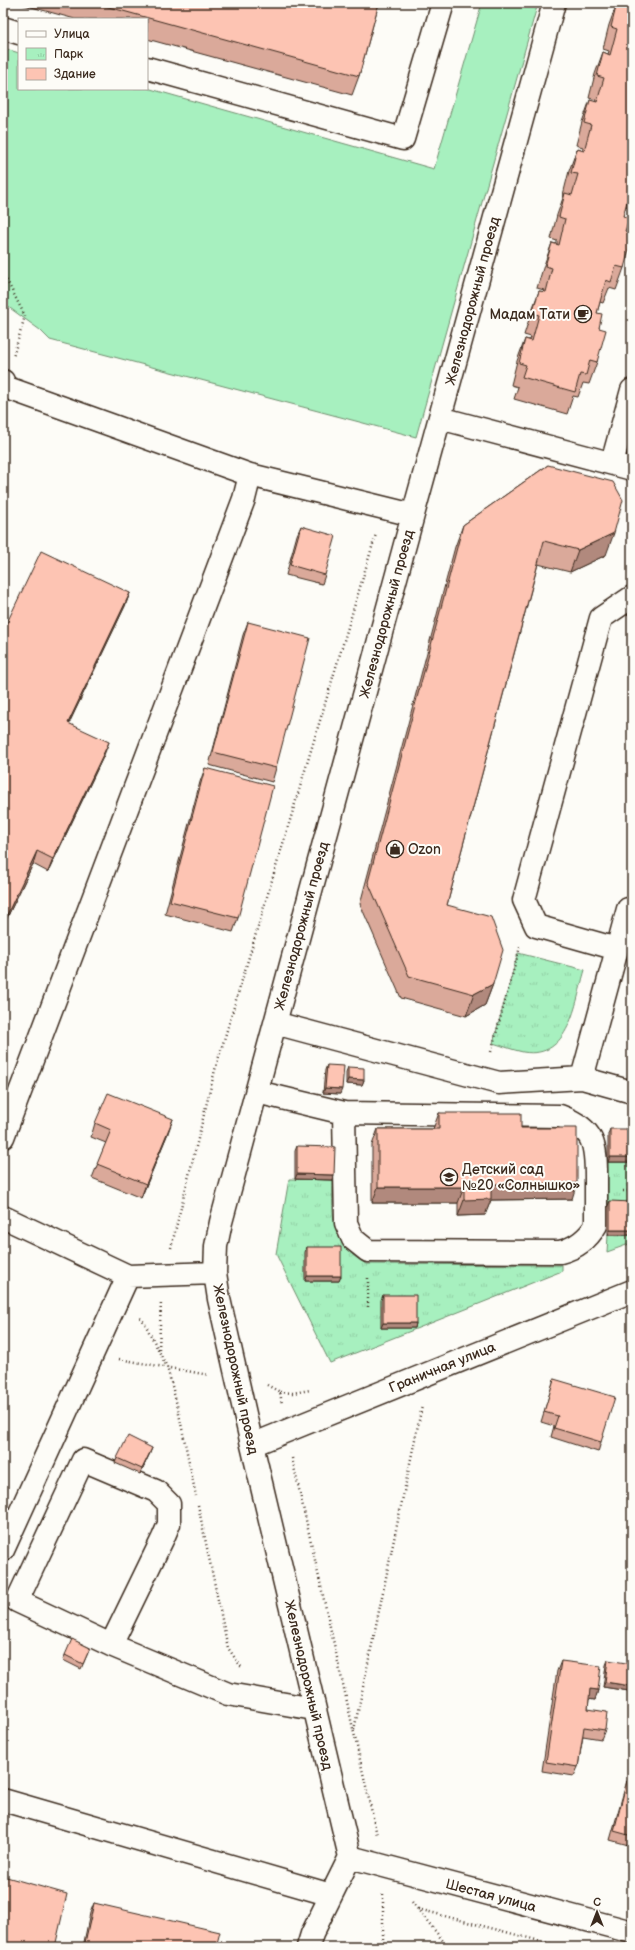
<svg xmlns="http://www.w3.org/2000/svg" width="635" height="1950" viewBox="0 0 635 1950" font-family="'Balsamiq Sans',sans-serif">
  <defs>
    <pattern id="park-tufts" width="24" height="20" patternUnits="userSpaceOnUse"><rect width="24" height="20" fill="#a7f0bf"/><path d="M3 7l-1-3M5 7V3M7 7l1-3M15 17l-1-3M17 17v-4M19 17l1-3" fill="none" stroke="#91cea4"/></pattern>
  </defs>
  <rect width="100%" height="100%" fill="#fdfcf7"/>
  <filter id="ink" filterUnits="userSpaceOnUse"><feTurbulence type="fractalNoise" baseFrequency=".025" numOctaves="2"/><feDisplacementMap in="SourceGraphic" scale="8" xChannelSelector="R" yChannelSelector="G"/><feConvolveMatrix kernelMatrix="1 2 1 2 8 2 1 2 1" color-interpolation-filters="sRGB"/></filter>
  <g filter="url(#ink)">
    <path fill="#a7f0bf" stroke="#718d6e" d="M 482,3 L 538,3 L 416,437 L 50,340 L 40,330 L 3,303 L 3,48 L 19,53 L 19,89 L 147,88 L 434,169 Z"/>
    <path fill="url(#park-tufts)" stroke="#718d6e" d="M 518,953 L 585,970 C 575,1003 570,1060 523,1052 C 513,1050 503,1046 493,1043 Z
      M 608,1162 L 632,1162 L 632,1207 L 608,1206 Z
      M 289,1179 L 333,1180 C 332,1216 330,1244 366,1264 L 562,1265 L 562,1271 L 330,1363 L 276,1254 Z
      M 608,1235 L 632,1235 L 632,1243 L 607,1252 Z"/>
    <g fill="none" stroke-linecap="round" stroke-linejoin="round">
      <defs>
        <path id="minor" d="M 3,28 L 19,33
          M 147,68 L 403,139 L 443,3
          M 3,381 L 5,387 L 250,475
          M 440,418 L 632,469
          M 612,463 L 632,390
          M 617,949 L 536,926 L 524,900 L 601,618 L 632,597
          M 275,1023 L 499,1083 L 582,1078 L 632,1092
          M 582,1078 L 628,909 L 632,910
          M 257,1092 L 344,1113 L 346,1223 L 353,1239 L 368,1251 L 560,1252 C 576,1248 588,1239 596,1225 C 596,1209 596,1194 596,1178 C 596,1145 595,1129 560,1116 L 344,1113
          M 3,1137 L 244,499 L 250,475 L 413,515
          M 3,1217 L 128,1276 L 215,1273
          M 252,1445 L 632,1291
          M 3,1550 L 128,1276
          M 111,1645 L 17,1601 L 83,1460 L 156,1491 L 169,1504 L 169,1524 L 163,1538 L 111,1645 L 228,1694 L 314,1709
          M 3,1800 L 331,1895
          M 350,1857 L 252,1445 L 219,1299 L 215,1273 L 216,1246 L 221,1222 L 413,515 L 554,3
          M 350,1857 L 632,1932
          M 308,1947 L 312,1934 L 350,1857"/>
      </defs>
      <use href="#minor" stroke="#3b2a1e" stroke-width="25"/>
      <path stroke="#3b2a1e" stroke-width="2.5" stroke-dasharray="1 3" stroke-linecap="butt" d="M 3,273 L 25,316 L 13,357
        M 491,1052 L 520,947
        M 623,1191 L 632,1191
        M 171,1248 L 215,1070 L 376,534
        M 368,1307 L 368,1277
        M 140,1318 L 144,1322 L 167,1367 L 178,1409 L 196,1496
        M 159,1349 L 161,1302
        M 119,1359 L 209,1375
        M 267,1385 L 280,1392 L 282,1404
        M 280,1392 L 293,1393 L 310,1390
        M 292,1458 L 377,1835
        M 198,1505 L 228,1648 L 242,1668
        M 354,1730 L 422,1406
        M 412,1902 L 448,1947
        M 418,1909 L 563,1947
        M 383,1947 L 383,1894"/>
      <use href="#minor" stroke="#fdfcf7" stroke-width="22"/>
    </g>
    <path fill="#daa99a" stroke="#3b2a1e" d="M 17,3 L 379,3 L 359,76 L 352,95 L 147,39 L 147,19 L 75,19 Z
      M 617,3 L 622,4 L 622,3 L 632,3 L 632,201 L 630,207 L 626,206 L 623,216 L 625,231 L 624,268 L 616,290 L 609,288 L 603,303 L 600,302 L 597,313 L 599,328 L 597,362 L 589,384 L 583,383 L 578,397 L 573,396 L 567,414 L 514,399 L 518,387 L 511,385 L 517,361 L 525,339 L 530,340 L 531,337 L 524,335 L 531,313 L 539,291 L 543,292 L 544,290 L 537,288 L 544,265 L 552,243 L 557,244 L 557,241 L 551,239 L 557,215 L 564,195 L 563,195 L 569,171 L 577,149 L 582,150 L 583,147 L 576,145 L 582,122 L 590,100 L 595,102 L 596,100 L 589,98 L 595,74 L 603,52 L 608,54 L 609,51 L 603,49 L 609,25 Z
      M 548,465 L 606,555 L 570,572 L 538,564 L 447,905 L 493,984 L 485,1005 L 466,1016 L 401,998 L 360,904 L 455,547 L 463,525 Z
      M 301,526 L 325,575 L 322,584 L 286,575 L 297,535 Z
      M 130,593 L 125,606 L 69,723 L 104,755 L 48,872 L 33,864 L 3,926 L 3,631 Z
      M 248,622 L 276,768 L 272,782 L 209,765 L 243,635 Z
      M 205,768 L 238,918 L 233,932 L 165,914 L 200,782 Z
      M 327,1065 L 340,1094 L 323,1093 L 325,1070 Z
      M 348,1067 L 364,1080 L 362,1085 L 346,1084 L 346,1072 Z
      M 439,1113 L 521,1128 L 572,1199 L 491,1200 L 485,1215 L 458,1216 L 458,1203 L 372,1203 L 372,1145 L 378,1129 L 433,1129 Z
      M 95,1123 L 168,1133 L 141,1198 L 92,1178 L 106,1143 L 91,1137 Z
      M 610,1129 L 632,1162 L 608,1162 L 608,1134 Z
      M 297,1146 L 333,1180 L 295,1179 L 295,1151 Z
      M 610,1201 L 632,1235 L 608,1235 L 608,1206 Z
      M 307,1247 L 341,1276 L 339,1281 L 305,1281 L 305,1252 Z
      M 383,1295 L 416,1323 L 415,1328 L 381,1328 L 381,1300 Z
      M 554,1379 L 601,1442 L 598,1452 L 551,1437 L 554,1426 L 541,1422 Z
      M 150,1453 L 140,1474 L 115,1463 L 117,1458 Z
      M 90,1648 L 81,1669 L 63,1660 L 65,1655 Z
      M 608,1660 L 629,1691 L 603,1687 L 606,1665 Z
      M 561,1661 L 598,1690 L 595,1700 L 589,1699 L 588,1709 L 605,1730 L 601,1739 L 583,1736 L 578,1767 L 574,1776 L 542,1771 L 557,1671 Z
      M 627,1781 L 632,1783 L 632,1846 L 610,1840 L 624,1791 Z
      M 94,1903 L 216,1947 L 83,1947 L 90,1913 Z"/>
    <path fill="#b1897d" stroke="#3b2a1e" d="M 614,533 L 606,555 L 570,572 L 578,550 Z
      M 130,593 L 125,606 L 63,736 L 68,723 Z
      M 109,742 L 104,755 L 48,872 L 53,859 Z
      M 37,851 L 33,864 L 3,926 L 3,923 Z
      M 493,984 L 485,1005 L 466,1016 L 474,994 Z
      M 348,1079 L 364,1080 L 362,1085 L 346,1084 Z
      M 325,1088 L 342,1089 L 340,1094 L 323,1093 Z
      M 173,1119 L 168,1133 L 141,1198 L 146,1184 Z
      M 610,1157 L 632,1157 L 632,1162 L 608,1162 Z
      M 297,1174 L 334,1175 L 333,1180 L 295,1179 Z
      M 577,1183 L 572,1199 L 491,1200 L 485,1215 L 458,1216 L 464,1200 L 491,1184 Z
      M 378,1187 L 464,1187 L 458,1203 L 372,1203 Z
      M 610,1230 L 632,1230 L 632,1235 L 608,1235 Z
      M 307,1276 L 341,1276 L 339,1281 L 305,1281 Z
      M 383,1323 L 416,1323 L 415,1328 L 381,1328 Z
      M 152,1448 L 150,1453 L 140,1474 L 142,1469 Z
      M 605,1682 L 631,1686 L 629,1691 L 603,1687 Z
      M 590,1689 L 598,1690 L 595,1700 L 587,1699 Z"/>
    <path fill="#fdc4b3" stroke="#3b2a1e" d="M 94,3 L 379,3 L 359,76 Z
      M 617,3 L 624,4 L 624,3 L 632,3 L 632,184 L 623,216 L 629,218 L 625,231 L 632,234 L 632,238 L 624,268 L 616,266 L 611,282 L 606,280 L 597,313 L 602,314 L 599,328 L 606,330 L 597,362 L 590,360 L 586,375 L 580,374 L 575,392 L 522,377 L 526,365 L 519,363 L 525,339 L 532,341 L 539,315 L 532,313 L 539,291 L 546,292 L 552,268 L 545,266 L 552,243 L 559,245 L 565,219 L 559,217 L 565,193 L 572,195 L 578,174 L 571,173 L 577,149 L 584,151 L 591,125 L 584,123 L 590,100 L 597,102 L 604,78 L 597,76 L 603,52 L 610,55 L 617,29 L 611,27 Z
      M 548,465 L 613,482 L 623,500 L 614,533 L 578,550 L 544,541 L 447,905 L 491,917 L 503,950 L 493,984 L 474,994 L 409,976 L 368,882 L 463,525 Z
      M 301,526 L 336,536 L 325,575 L 290,565 Z
      M 41,551 L 130,593 L 68,723 L 109,742 L 53,859 L 37,851 L 3,923 L 3,631 Z
      M 248,622 L 310,638 L 276,768 L 213,752 Z
      M 205,768 L 273,786 L 238,918 L 170,901 Z
      M 327,1065 L 344,1066 L 342,1089 L 325,1088 Z
      M 348,1067 L 364,1068 L 364,1080 L 348,1079 Z
      M 108,1093 L 173,1119 L 146,1184 L 97,1164 L 111,1130 L 95,1123 Z
      M 439,1113 L 521,1113 L 521,1128 L 577,1128 L 577,1183 L 491,1184 L 491,1199 L 464,1200 L 464,1187 L 378,1187 L 378,1129 L 439,1129 Z
      M 610,1129 L 632,1129 L 632,1157 L 610,1157 Z
      M 297,1146 L 335,1147 L 334,1175 L 297,1174 Z
      M 610,1201 L 632,1202 L 632,1230 L 610,1230 Z
      M 307,1247 L 341,1247 L 341,1276 L 307,1276 Z
      M 383,1295 L 416,1295 L 416,1323 L 383,1323 Z
      M 554,1379 L 615,1397 L 601,1442 L 554,1428 L 558,1416 L 544,1412 Z
      M 128,1436 L 152,1448 L 142,1469 L 117,1458 Z
      M 72,1639 L 90,1648 L 83,1664 L 65,1655 Z
      M 608,1660 L 632,1664 L 632,1679 L 631,1686 L 605,1682 Z
      M 561,1661 L 601,1666 L 598,1690 L 590,1689 L 588,1709 L 607,1712 L 605,1730 L 584,1727 L 578,1767 L 546,1762 Z
      M 627,1781 L 632,1783 L 632,1836 L 614,1831 Z
      M 3,1876 L 67,1894 L 55,1947 L 3,1947 Z
      M 94,1903 L 220,1932 L 216,1947 L 84,1947 Z"/>
  </g>
  <defs>
    <symbol id="cafe-ring" viewBox="-11 -11 22 22"><circle r="9.5" fill="#fdfcf7" stroke="#3b2a1e" stroke-width="1.5"/><path d="M-5.5-4.5H6V0H3Q3 3.5 0 3.5H-2.5Q-5.5 3.5-5.5 0ZM3-3.2v2h1.7v-2ZM-6 4.5H4V6H-6Z" fill="#3b2a1e"/></symbol>
    <symbol id="shop-ring" viewBox="-11 -11 22 22"><circle r="9.5" fill="#fdfcf7" stroke="#3b2a1e" stroke-width="1.5"/><path d="M-5-2.5h2.3a2.7 3.5 0 0 1 5.4 0H5L5.5 6h-11ZM-1.5-2.5h3a1.5 2.3 0 0 0-3 0Z" fill="#3b2a1e"/></symbol>
    <symbol id="school-ring" viewBox="-11 -11 22 22"><circle r="9.5" fill="#fdfcf7" stroke="#3b2a1e" stroke-width="1.5"/><path d="M0-5L7-2L0 1L-7-2ZM-4 1L0 2.5L4 1V4Q0 6-4 4Z" fill="#3b2a1e"/></symbol>
  </defs>
  <g fill-rule="evenodd">
    <use href="#cafe-ring" x="573" y="304" width="20" height="20"/>
    <use href="#shop-ring" x="385" y="839" width="20" height="20"/>
    <use href="#school-ring" x="439" y="1167" width="20" height="20"/>
  </g>
  <g text-anchor="middle" stroke-width="4" stroke-linejoin="round" paint-order="stroke">
    <g font-size="14" fill="#3b2a1e" stroke="#fdfcf7">
      <text transform="translate(472 301) rotate(-75)" y="5">Железнодорожный проезд</text>
      <text transform="translate(386 614) rotate(-75)" y="5">Железнодорожный проезд</text>
      <text transform="translate(301 926) rotate(-75)" y="5">Железнодорожный проезд</text>
      <text transform="translate(442 1367) rotate(-22)" y="5">Граничная улица</text>
      <text transform="translate(236 1369) rotate(78)" y="5">Железнодорожный проезд</text>
      <text transform="translate(309 1685) rotate(77)" y="5">Железнодорожный проезд</text>
      <text transform="translate(491 1895) rotate(15)" y="5">Шестая улица</text>
    </g>
    <g font-size="14" fill="#3b2a1e" stroke="#fdfcf7" text-anchor="start">
      <text x="570" y="319" text-anchor="end">Мадам Тати</text>
      <text x="408" y="854">Ozon</text>
      <text x="462" y="1174">Детский сад<tspan x="462" dy="16">№20 «Солнышко»</tspan></text>
    </g>
  </g>
  <rect width="635" height="1950" fill="none" stroke="#fdfcf7" stroke-width="16"/>
  <rect x="8" y="8" width="619" height="1934" fill="none" stroke="#3b2a1e" stroke-width="1.5" filter="url(#ink)"/>
  <rect x="18" y="18" width="130" height="72" fill="#fdfcf7" stroke="#afa8a0"/>
  <rect x="26" y="31" width="20" height="6" fill="#fdfcf7" stroke="#afa8a0"/>
  <text x="54" y="38" font-size="12" fill="#3b2a1e">Улица</text>
  <rect x="26" y="48" width="20" height="12" fill="url(#park-tufts)" stroke="#afa8a0"/>
  <text x="54" y="58" font-size="12" fill="#3b2a1e">Парк</text>
  <rect x="26" y="68" width="20" height="12" fill="#fdc4b3" stroke="#afa8a0"/>
  <text x="54" y="78" font-size="12" fill="#3b2a1e">Здание</text>
  <g transform="translate(597 1912)" stroke="#fdfcf7" stroke-width="3" paint-order="stroke">
  <path d="M0-3L7 15L0 10L-7 15Z" fill="#3b2a1e"/>
  <text y="-6" font-size="11" font-weight="bold" text-anchor="middle" fill="#3b2a1e">С</text>
  </g>
</svg>
